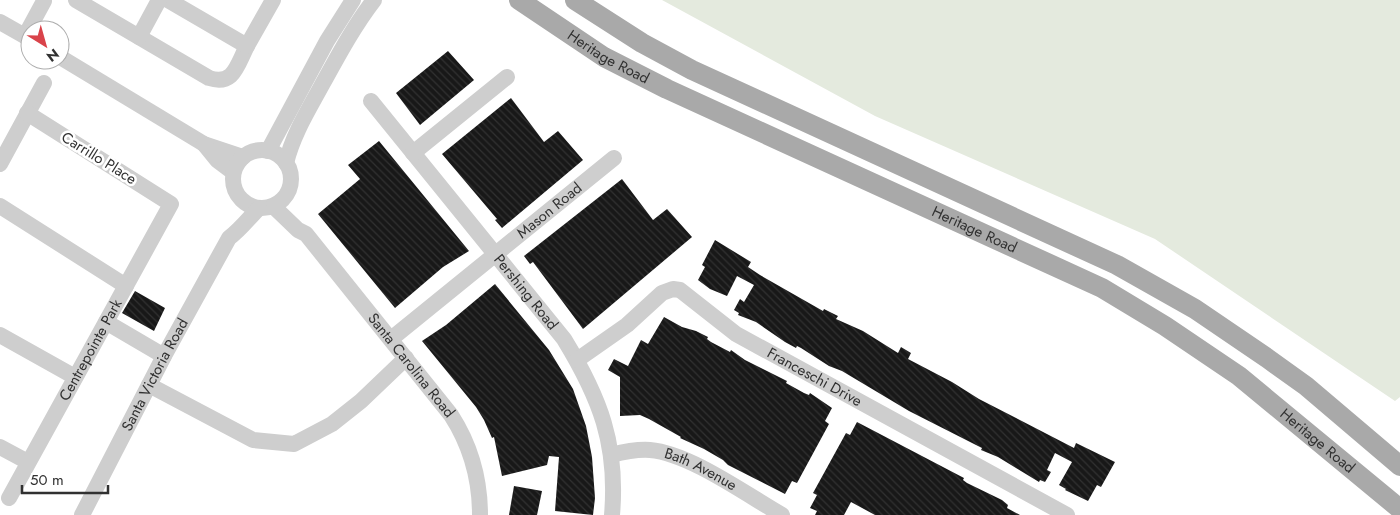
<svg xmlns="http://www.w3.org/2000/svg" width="1400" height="515" viewBox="0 0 1400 515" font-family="Jost,sans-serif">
  <defs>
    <pattern id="building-back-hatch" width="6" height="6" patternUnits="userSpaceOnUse" patternTransform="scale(1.25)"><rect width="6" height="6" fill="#181818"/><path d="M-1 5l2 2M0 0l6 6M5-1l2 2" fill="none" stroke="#313131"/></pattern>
  </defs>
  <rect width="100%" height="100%" fill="#fff"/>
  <path fill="#e4eade" d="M 662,0 L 1400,0 L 1400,397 L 1395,401 L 1155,239 L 875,116 Z"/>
  <path fill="url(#building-back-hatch)" d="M 448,51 L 474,80 L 420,125 L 396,93 Z
    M 511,98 L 544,142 L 558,131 L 583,160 L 502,228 L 495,220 L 497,219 L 442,154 Z
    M 379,141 L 469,251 L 443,267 L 395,308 L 318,214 L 360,179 L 348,165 Z
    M 622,179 L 653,220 L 667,209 L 692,237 L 583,329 L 533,262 L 530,264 L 524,256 Z
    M 715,240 L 751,262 L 748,267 L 760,275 L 823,311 L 824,309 L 838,316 L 836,319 L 863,331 L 898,353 L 901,347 L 911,353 L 908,359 L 952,382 L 979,399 L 1074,448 L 1076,443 L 1115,462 L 1101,487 L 1097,485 L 1088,501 L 1065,490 L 1066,489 L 1059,485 L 1072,462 L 1055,453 L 1047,470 L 1051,472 L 1045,482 L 1040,480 L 1039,482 L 998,457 L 981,450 L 982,448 L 976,445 L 909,411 L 842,371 L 829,366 L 801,348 L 797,346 L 796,348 L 785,342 L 756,322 L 738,315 L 739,313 L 734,310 L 740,299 L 744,302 L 754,285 L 737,276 L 727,296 L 710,289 L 698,280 L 705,267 L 702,265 Z
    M 495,284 L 549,350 L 573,389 L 586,426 L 592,457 L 595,498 L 593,515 L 555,511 L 559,457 L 549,456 L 547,465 L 502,476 L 494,437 L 492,438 L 484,420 L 476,407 L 422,341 L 446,325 Z
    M 135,291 L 165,308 L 154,331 L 122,313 Z
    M 664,317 L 682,327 L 696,331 L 708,337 L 707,339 L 711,342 L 730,352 L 731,350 L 745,360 L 787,381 L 786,383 L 804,393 L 809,395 L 810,393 L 832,408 L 825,421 L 829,424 L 797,483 L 792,481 L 785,494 L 728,465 L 723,460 L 704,449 L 680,438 L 681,437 L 649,419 L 640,415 L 620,416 L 620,377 L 608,370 L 614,359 L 628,366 L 641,340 L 648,344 Z
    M 857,422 L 964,478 L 963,480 L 967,483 L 1002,500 L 1008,505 L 1007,508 L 1020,515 L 875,515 L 851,502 L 844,515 L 815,515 L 817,511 L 810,508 L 817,495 L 813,493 L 846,433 L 850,435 Z
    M 514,486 L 542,491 L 537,515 L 509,515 Z"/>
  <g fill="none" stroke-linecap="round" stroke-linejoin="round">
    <g stroke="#cecece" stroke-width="16">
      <path d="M 76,0 L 209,78 C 234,86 237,65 247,46"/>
      <path d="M 168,0 L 247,46 L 273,0"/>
      <path d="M 0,22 L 30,39"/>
      <path d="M 25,36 L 44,1"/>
      <path d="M 139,37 L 159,0"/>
      <path d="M 60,57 L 204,144 L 243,157"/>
      <path id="s1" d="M 371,101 L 564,339 C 600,398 618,444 612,515"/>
      <path d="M 204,144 L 217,160 L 233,172"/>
      <circle cx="262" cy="179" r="29"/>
      <path d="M 268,151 L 327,41 L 353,0"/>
      <path d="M 413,153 L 507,77"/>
      <path d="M 286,163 C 293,134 309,109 323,83 C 339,54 354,26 374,0"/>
      <path d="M 0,164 L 44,83"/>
      <path d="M 0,206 L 126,286"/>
      <path id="s2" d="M 273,206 L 298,230 L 306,234 L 451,415 C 471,446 480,478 480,515"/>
      <path d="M 106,322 L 164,356"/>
      <path d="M 0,335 L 75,377"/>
      <path id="s3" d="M 391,339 L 614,158"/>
      <path id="s4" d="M 577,360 L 627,325 L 662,293 L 673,289 L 680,290 L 736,334 L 1067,515"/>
      <path d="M 149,385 L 253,440 L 294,444 L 332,424 L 361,401 L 406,358"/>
      <path d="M 0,447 L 28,462"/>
      <path id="s5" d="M 611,455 C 623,452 637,449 650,450 C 689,453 747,495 782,515"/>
      <path id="s6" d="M 9,498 L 171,204 L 27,113"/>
      <path id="s7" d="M 82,515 L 164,356 L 229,238 C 240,230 249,218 259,208"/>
    </g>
    <g stroke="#a9a9a9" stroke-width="20">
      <path id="s8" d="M 519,0 L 604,57 L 667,89 L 1102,288 L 1165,326 L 1239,376 L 1400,509"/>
      <path d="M 575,0 L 642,43 L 692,70 L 1117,265 L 1195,309 L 1267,358 L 1306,386 L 1400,466"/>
    </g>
  </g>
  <g text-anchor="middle" stroke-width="5" stroke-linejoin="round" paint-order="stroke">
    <g font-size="15" fill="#313131" stroke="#fff">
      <text dy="5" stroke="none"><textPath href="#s8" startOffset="106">Heritage Road</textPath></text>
      <text transform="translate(99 158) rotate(32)" y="5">Carrillo Place</text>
      <text dy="5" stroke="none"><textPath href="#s3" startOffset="204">Mason Road</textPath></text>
      <text dy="5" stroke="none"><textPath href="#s8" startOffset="511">Heritage Road</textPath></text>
      <text dy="5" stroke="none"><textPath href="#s1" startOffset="246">Pershing Road</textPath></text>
      <text dy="5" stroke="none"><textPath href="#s6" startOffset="169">Centrepointe Park</textPath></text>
      <text dy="5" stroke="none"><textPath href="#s2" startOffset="212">Santa Carolina Road</textPath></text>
      <text dy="5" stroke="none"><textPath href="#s7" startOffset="158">Santa Victoria Road</textPath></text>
      <text dy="5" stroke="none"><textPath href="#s4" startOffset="288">Franceschi Drive</textPath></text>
      <text dy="5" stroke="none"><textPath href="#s8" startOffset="916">Heritage Road</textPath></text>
      <text dy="5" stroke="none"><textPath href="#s5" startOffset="94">Bath Avenue</textPath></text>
    </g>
  </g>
  <g transform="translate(45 45) rotate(143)"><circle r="24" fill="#ffffff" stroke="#adadad"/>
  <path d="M0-4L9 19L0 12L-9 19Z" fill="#d9434a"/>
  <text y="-8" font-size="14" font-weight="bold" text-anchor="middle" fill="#313131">N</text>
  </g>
  <path d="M22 485v8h86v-8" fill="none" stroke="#313131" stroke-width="2.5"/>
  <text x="30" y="485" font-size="15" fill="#313131" stroke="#ffffff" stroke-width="4" paint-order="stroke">50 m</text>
</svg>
